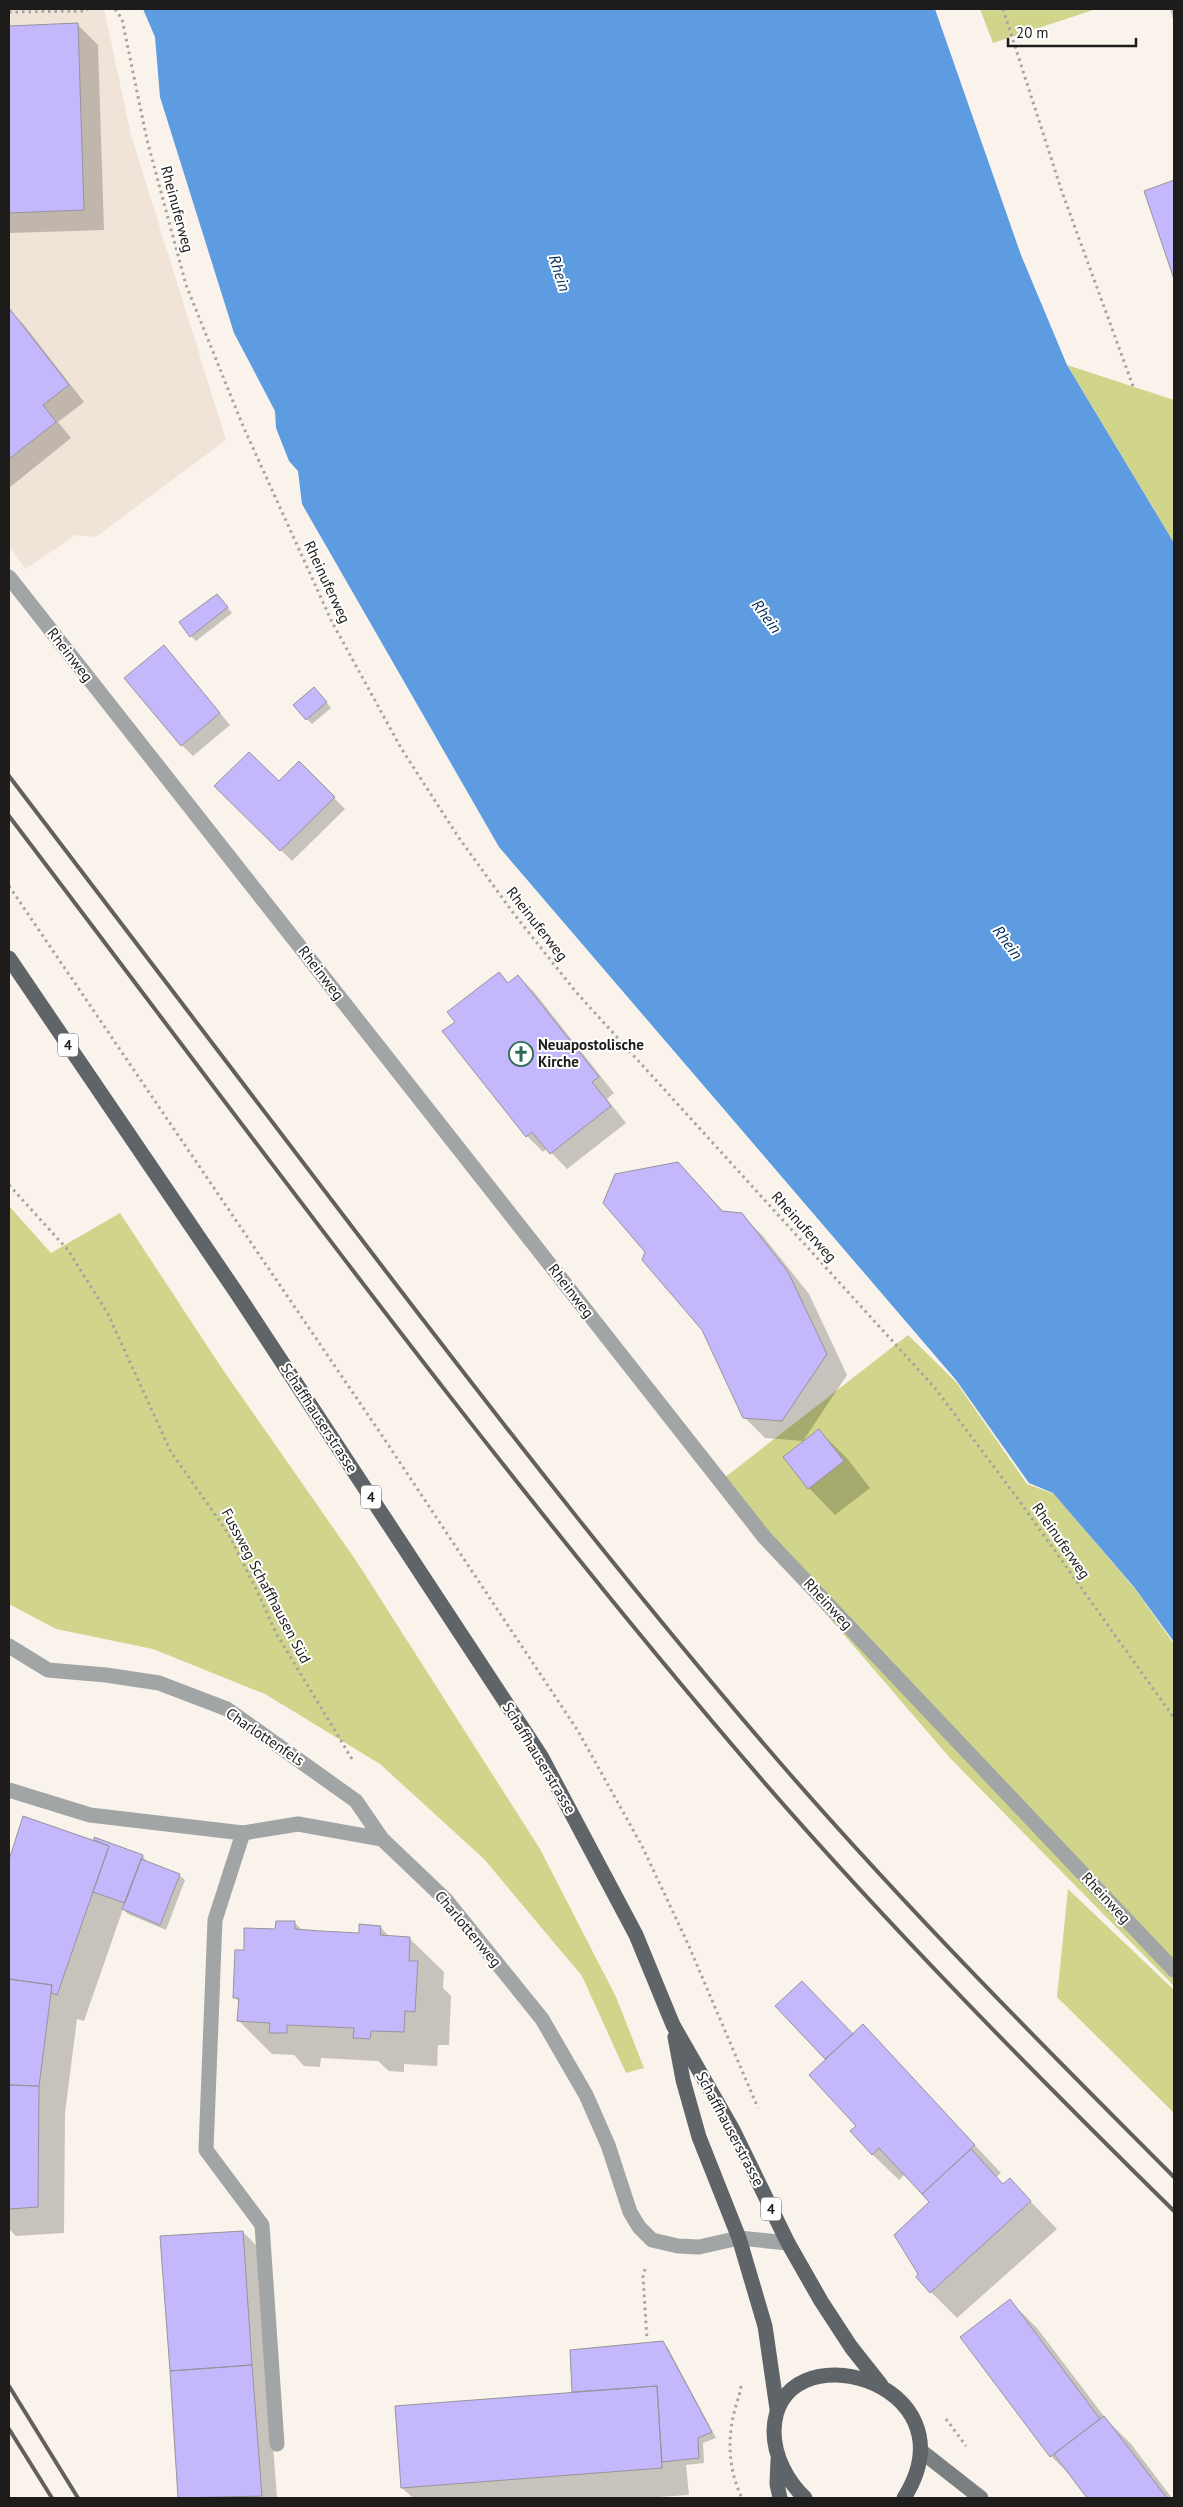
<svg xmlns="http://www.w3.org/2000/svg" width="1183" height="2507" viewBox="0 0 1183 2507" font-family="'PT Sans',sans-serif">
  <rect width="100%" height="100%" fill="#f9f3ec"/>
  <path fill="#f0e4d8" d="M 9,9 L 104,9 L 131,135 L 226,440 L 96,537 L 76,535 L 25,569 L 9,545 Z"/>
  <path fill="#d0d58b" d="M 980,9 L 1096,9 L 993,43 Z
    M 1067,365 L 1174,400 L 1174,543 Z
    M 9,1206 L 51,1253 L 120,1213 L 221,1367 L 357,1562 L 540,1849 L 616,1997 L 644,2068 L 626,2073 L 582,1976 L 484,1859 L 380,1764 L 265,1694 L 153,1649 L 56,1629 L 9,1604 Z
    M 908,1335 L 956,1382 L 1027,1484 L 1054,1494 L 1135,1589 L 1174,1644 L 1174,1986 L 950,1758 L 715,1485 Z
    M 1068,1889 L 1174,1990 L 1174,2113 L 1057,1997 Z"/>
  <path fill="#5d9ce0" d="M 143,9 L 935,9 L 1021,255 L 1067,365 L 1174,543 L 1174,1642 L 1134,1587 L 1053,1493 L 1029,1483 L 956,1380 L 499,847 L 302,504 L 298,471 L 289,461 L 276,428 L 275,411 L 234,333 L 160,97 L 155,37 Z"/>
  <path fill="#0003" d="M 1170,9 L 1174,9 L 1174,23 Z
    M 77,24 L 98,45 L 104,230 L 9,233 L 9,27 Z
    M 1174,182 L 1174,275 L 1145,192 Z
    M 9,310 L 24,325 L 84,402 L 58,422 L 71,438 L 9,488 Z
    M 222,601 L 232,613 L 196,641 L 191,636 Z
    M 174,658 L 230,725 L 193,756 L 182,745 Z
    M 319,694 L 331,708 L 312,724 L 307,719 Z
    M 299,762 L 345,809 L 292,861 L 216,786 L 279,783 Z
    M 499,973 L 509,984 L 518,976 L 534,992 L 614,1093 L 607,1099 L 626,1123 L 567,1169 L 547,1148 L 543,1152 L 527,1136 L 457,1022 Z
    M 698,1184 L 724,1212 L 741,1214 L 762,1235 L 809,1294 L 847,1375 L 803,1441 L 765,1438 L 744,1417 Z
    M 819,1431 L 846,1457 L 870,1488 L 835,1515 L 809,1488 Z
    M 24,1817 L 143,1856 L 147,1863 L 179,1875 L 185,1880 L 166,1930 L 128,1914 L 123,1909 L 84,2021 L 77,2019 L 65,2113 L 64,2233 L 16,2236 L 9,2229 L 9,1861 Z
    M 295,1923 L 303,1931 L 360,1934 L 380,1927 L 390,1937 L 410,1939 L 444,1972 L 443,1988 L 451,1996 L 449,2045 L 438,2045 L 437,2066 L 404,2064 L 404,2072 L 389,2071 L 378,2061 L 321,2058 L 320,2067 L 304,2066 L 294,2055 L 272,2054 L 239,2021 L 240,2003 L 234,1997 L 245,1951 L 277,1930 Z
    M 777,2006 L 853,2036 L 863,2026 L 1001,2173 L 996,2177 L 1004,2185 L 1010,2180 L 1057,2229 L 957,2318 L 931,2292 L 919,2274 L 930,2202 L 905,2174 L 899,2180 L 872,2154 L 827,2059 Z
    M 243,2232 L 270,2259 L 269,2392 L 277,2498 L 179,2498 L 171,2371 Z
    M 1010,2301 L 1037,2328 L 1106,2419 L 1131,2444 L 1172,2498 L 1088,2498 L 1076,2481 L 1051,2456 Z
    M 663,2342 L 668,2348 L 716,2438 L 703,2443 L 704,2463 L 686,2465 L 689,2495 L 642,2498 L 413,2498 L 402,2488 L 575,2393 L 573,2392 Z"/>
  <path fill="#c5b7fb" stroke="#95949c" d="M 78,23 L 84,210 L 9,213 L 9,26 Z
    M 1174,180 L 1174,279 L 1144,191 Z
    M 9,308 L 69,385 L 43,405 L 56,422 L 9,459 Z
    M 217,594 L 228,607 L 190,637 L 179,622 Z
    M 164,645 L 220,713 L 181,746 L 124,678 Z
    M 314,687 L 327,702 L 306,720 L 293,705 Z
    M 249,752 L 279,781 L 299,761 L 335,797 L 280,851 L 214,786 Z
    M 499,972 L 508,983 L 518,975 L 599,1077 L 592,1082 L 611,1106 L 550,1154 L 532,1132 L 526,1137 L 442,1031 L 455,1022 L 447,1012 Z
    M 678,1162 L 722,1211 L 742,1213 L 788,1272 L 827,1354 L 782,1421 L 743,1418 L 702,1330 L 642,1260 L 645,1252 L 603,1203 L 615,1174 Z
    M 819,1429 L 844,1461 L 808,1489 L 783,1457 Z
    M 23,1816 L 109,1846 L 57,1995 L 51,1993 L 52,1985 L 9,1979 L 9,1860 Z
    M 94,1837 L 143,1855 L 125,1903 L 93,1892 L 109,1846 L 94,1840 Z
    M 141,1859 L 180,1874 L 160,1925 L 122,1909 Z
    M 276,1921 L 295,1921 L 295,1929 L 321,1931 L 359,1933 L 359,1924 L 381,1926 L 380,1935 L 410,1937 L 409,1961 L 418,1961 L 415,2012 L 405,2011 L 404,2032 L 371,2031 L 370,2039 L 353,2038 L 354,2028 L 287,2025 L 287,2033 L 269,2033 L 270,2023 L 237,2021 L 239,1998 L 233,1998 L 235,1950 L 244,1950 L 244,1928 L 275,1929 Z
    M 9,1979 L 52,1985 L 39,2086 L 9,2085 Z
    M 802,1981 L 853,2034 L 825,2059 L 775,2006 Z
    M 863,2024 L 975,2145 L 922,2194 L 879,2148 L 872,2155 L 850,2131 L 856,2126 L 809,2075 Z
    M 9,2085 L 39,2086 L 38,2207 L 9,2209 Z
    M 971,2149 L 1003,2184 L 1010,2178 L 1031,2201 L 930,2293 L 916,2277 L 918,2274 L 894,2235 L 929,2202 L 922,2194 Z
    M 243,2231 L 252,2365 L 170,2371 L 160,2236 Z
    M 1010,2299 L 1100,2419 L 1050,2457 L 960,2337 Z
    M 663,2341 L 712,2432 L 698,2438 L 699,2458 L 662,2462 L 657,2386 L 572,2392 L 570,2350 Z
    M 252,2365 L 262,2496 L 178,2498 L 170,2371 Z
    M 657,2386 L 662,2468 L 401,2488 L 395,2406 Z
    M 1104,2416 L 1167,2498 L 1087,2498 L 1054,2454 Z"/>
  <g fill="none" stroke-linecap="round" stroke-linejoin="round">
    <path stroke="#a7a39e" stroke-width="3" stroke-dasharray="2.5 4" stroke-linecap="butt" d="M 115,9 L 122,19 L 147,140 L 186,285 L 243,426 L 332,622 L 401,748 L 459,838 L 514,914 L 576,992 L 935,1388 L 1018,1499 L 1174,1718
      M 1003,9 L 1062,192 L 1133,386
      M 9,12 L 85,11 L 88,9
      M 9,886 L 385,1440 L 578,1731 L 642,1846 L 688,1944 L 758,2108
      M 9,1185 L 68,1250 L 108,1314 L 171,1452 L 228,1533 L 259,1595 L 276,1633 L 352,1759
      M 645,2269 L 643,2277 L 647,2340
      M 741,2386 C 740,2395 736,2404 734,2413 C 727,2441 729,2472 742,2498
      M 946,2419 L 966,2446"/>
    <path stroke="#a1a5a6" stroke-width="15" d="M 243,1833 L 215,1920 L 206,2150 L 262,2225 L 277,2444"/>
    <path stroke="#a1a5a6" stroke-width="15" d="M 9,577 L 765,1538 L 1174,1970
      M 9,1646 L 48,1670 L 106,1675 L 159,1683 L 227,1709 L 356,1801 L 382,1839
      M 9,1790 L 90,1815 L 243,1833 L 298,1824 L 382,1839 L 446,1900 L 542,2019 L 586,2095 L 608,2145 L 630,2212 L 639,2227 L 652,2240 L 678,2246 L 699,2247 L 739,2238 L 788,2243"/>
    <path stroke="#7a7f81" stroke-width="15" d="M 921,2451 L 981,2498"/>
    <path stroke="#5e6467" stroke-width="15" d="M 9,958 L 238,1295 L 541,1756 L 636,1935 L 673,2025 L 733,2130 L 788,2243 L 821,2301 L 851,2347 L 881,2385
      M 675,2037 L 683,2080 L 699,2137 L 739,2238 L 765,2326 L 777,2409
      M 778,2460 L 777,2484 L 780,2498
      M 805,2498 C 787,2481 774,2456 774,2431 C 776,2326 978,2380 904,2498"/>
    <path stroke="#625f5c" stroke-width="4" d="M 9,776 C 131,936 253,1097 375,1257 C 507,1430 640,1601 782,1765 C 906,1908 1040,2043 1174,2177
      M 9,816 C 256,1141 497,1472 763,1781 C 893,1931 1033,2072 1174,2211
      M 9,2386 L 78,2498
      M 9,2429 L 52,2498"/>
  </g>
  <defs>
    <symbol id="church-ring" viewBox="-11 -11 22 22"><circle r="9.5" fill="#fff" stroke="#2f6c57" stroke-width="1.5"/><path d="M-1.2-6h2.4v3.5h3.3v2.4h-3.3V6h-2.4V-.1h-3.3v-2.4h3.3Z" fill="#2f6c57"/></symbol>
  </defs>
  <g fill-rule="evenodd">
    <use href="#church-ring" x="507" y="1040" width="28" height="28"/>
  </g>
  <g text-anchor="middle" stroke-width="4" stroke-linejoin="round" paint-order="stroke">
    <g fill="#fff" stroke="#62605f" stroke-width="1">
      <rect x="58" y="1033.5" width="20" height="23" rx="4"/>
      <rect x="361" y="1485.5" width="20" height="23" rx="4"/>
      <rect x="761" y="2197.5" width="20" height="23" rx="4"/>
    </g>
    <g font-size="14" font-weight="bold" fill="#1e1c1a">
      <text x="68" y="1050">4</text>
      <text x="371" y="1502">4</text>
      <text x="771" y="2214">4</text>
    </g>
    <g font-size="15" fill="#1e1c1a" stroke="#fff">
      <text transform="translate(177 209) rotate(75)" y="5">Rheinuferweg</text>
      <text transform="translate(327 582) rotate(65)" y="5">Rheinuferweg</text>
      <text transform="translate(70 655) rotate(52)" y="5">Rheinweg</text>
      <text transform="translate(537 924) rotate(52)" y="5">Rheinuferweg</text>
      <text transform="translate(321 973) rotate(52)" y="5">Rheinweg</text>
      <text transform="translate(804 1227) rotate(48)" y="5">Rheinuferweg</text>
      <text transform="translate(571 1291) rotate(52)" y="5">Rheinweg</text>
      <text transform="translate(319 1418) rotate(57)" y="5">Schaffhauserstrasse</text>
      <text transform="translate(1061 1541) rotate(55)" y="5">Rheinuferweg</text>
      <text transform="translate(266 1586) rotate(62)" y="5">Fussweg Schaffhausen Süd</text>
      <text transform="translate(828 1604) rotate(47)" y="5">Rheinweg</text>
      <text transform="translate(265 1737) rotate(34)" y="5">Charlottenfels</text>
      <text transform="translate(539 1758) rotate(59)" y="5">Schaffhauserstrasse</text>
      <text transform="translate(1106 1898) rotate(47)" y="5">Rheinweg</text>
      <text transform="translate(468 1929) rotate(50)" y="5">Charlottenweg</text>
      <text transform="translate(730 2129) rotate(62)" y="5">Schaffhauserstrasse</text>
    </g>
    <g font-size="15" font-weight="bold" fill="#1e1c1a" stroke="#fff" text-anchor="start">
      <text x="538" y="1050">Neuapostolische<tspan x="538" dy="17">Kirche</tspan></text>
    </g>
    <g font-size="16" font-style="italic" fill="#002e58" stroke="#fff">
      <text transform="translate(560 273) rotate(72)" y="6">Rhein</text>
      <text transform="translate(767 616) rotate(53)" y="6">Rhein</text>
      <text transform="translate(1008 942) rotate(53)" y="6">Rhein</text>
    </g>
  </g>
  <rect width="1183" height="2507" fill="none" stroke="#1e1c1a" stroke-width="20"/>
  <path d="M1008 38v8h128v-8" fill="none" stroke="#1e1c1a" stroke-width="2.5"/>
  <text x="1016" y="38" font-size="15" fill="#1e1c1a" stroke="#ffffff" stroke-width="4" paint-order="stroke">20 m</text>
</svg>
